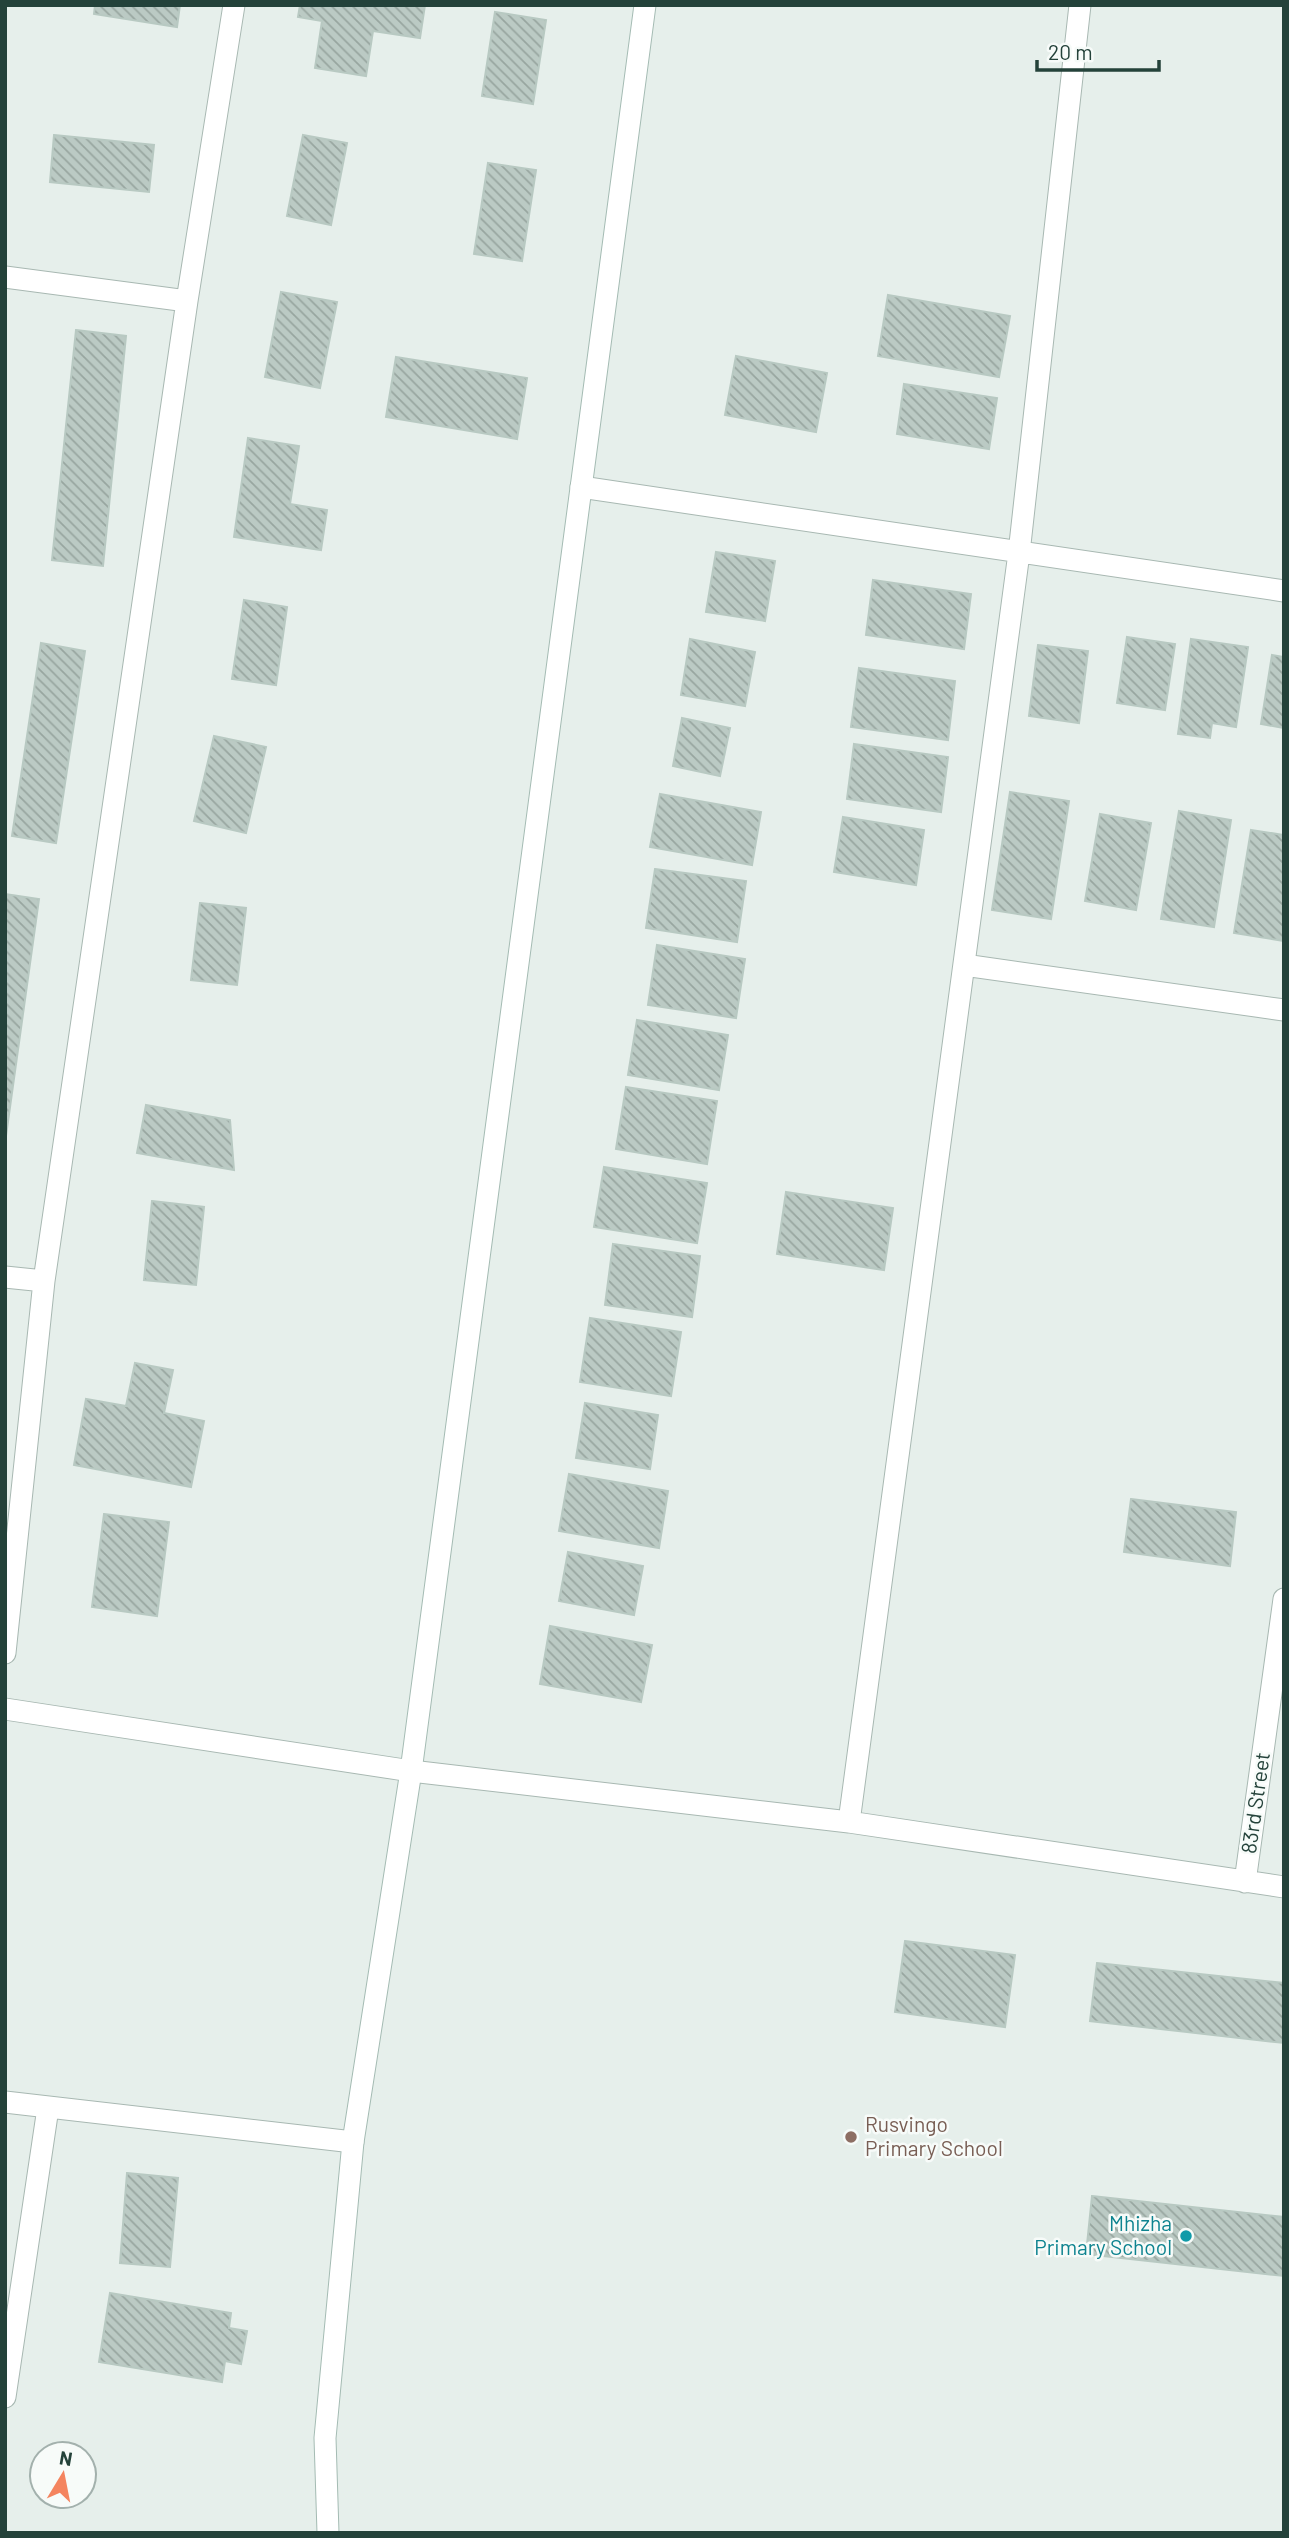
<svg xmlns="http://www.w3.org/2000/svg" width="1289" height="2538" viewBox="0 0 1289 2538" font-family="Barlow,sans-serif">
  <defs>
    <pattern id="building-back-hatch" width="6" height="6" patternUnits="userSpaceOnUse" patternTransform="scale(1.75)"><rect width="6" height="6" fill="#bbcac4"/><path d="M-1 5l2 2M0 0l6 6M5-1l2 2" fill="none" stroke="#98a6a0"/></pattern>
  </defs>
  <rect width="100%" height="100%" fill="#e6efeb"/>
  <path fill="url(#building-back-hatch)" stroke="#b8c9c2" stroke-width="2" d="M 95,5 L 180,5 L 177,27 L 94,14 Z
    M 300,5 L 425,5 L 420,38 L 373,31 L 366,76 L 315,68 L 322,21 L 298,17 Z
    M 495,12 L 546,20 L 533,104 L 482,96 Z
    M 54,135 L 154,145 L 149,192 L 50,182 Z
    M 303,135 L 347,143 L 331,225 L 287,216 Z
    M 488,163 L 536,170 L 522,261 L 474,254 Z
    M 281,292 L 337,302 L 320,388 L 265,377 Z
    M 888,295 L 1010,316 L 999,377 L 878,356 Z
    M 76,330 L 126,336 L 103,566 L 52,560 Z
    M 736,356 L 827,373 L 816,432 L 725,415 Z
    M 396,357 L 527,378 L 517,439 L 386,417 Z
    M 904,384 L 997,398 L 989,449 L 897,434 Z
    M 248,438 L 299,446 L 290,504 L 327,510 L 321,550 L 234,537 Z
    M 716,552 L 775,561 L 765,621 L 706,612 Z
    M 873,580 L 971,594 L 964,649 L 866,635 Z
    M 244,600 L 287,607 L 276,685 L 232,679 Z
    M 1127,637 L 1175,644 L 1165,710 L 1117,703 Z
    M 690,639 L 755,652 L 745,706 L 681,695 Z
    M 1191,639 L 1248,647 L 1236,727 L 1212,723 L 1210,738 L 1178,734 Z
    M 41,643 L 85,651 L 56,843 L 12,836 Z
    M 1038,645 L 1088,651 L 1079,723 L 1029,716 Z
    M 1272,655 L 1284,657 L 1284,728 L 1261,724 Z
    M 859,668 L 955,681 L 948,740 L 851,727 Z
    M 682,718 L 730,728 L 720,776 L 673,766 Z
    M 214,736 L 266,747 L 246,833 L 194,821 Z
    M 854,744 L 948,757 L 941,812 L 847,799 Z
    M 1010,792 L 1069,801 L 1051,919 L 992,910 Z
    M 660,794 L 761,812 L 752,865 L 650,847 Z
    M 1179,811 L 1231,820 L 1214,927 L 1161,919 Z
    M 1100,814 L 1151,823 L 1136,910 L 1085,901 Z
    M 843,817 L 924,830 L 916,885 L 834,872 Z
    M 1251,830 L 1284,835 L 1284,941 L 1234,933 Z
    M 655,869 L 746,881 L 737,942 L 646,928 Z
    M 5,894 L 39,899 L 5,1143 Z
    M 200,903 L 246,908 L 237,985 L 191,980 Z
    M 657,945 L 745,959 L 736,1018 L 648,1005 Z
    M 637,1020 L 728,1035 L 719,1090 L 628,1075 Z
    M 626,1087 L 717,1101 L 707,1164 L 616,1149 Z
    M 146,1105 L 230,1120 L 234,1170 L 137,1153 Z
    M 604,1167 L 707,1183 L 697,1243 L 594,1227 Z
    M 786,1192 L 893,1208 L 884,1270 L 777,1254 Z
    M 152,1201 L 204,1207 L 196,1285 L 144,1280 Z
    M 613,1244 L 700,1256 L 692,1317 L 605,1305 Z
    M 590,1318 L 681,1332 L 671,1396 L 580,1382 Z
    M 135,1363 L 173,1370 L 164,1413 L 204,1421 L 191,1487 L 74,1465 L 86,1399 L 126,1406 Z
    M 585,1403 L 658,1415 L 650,1469 L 576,1458 Z
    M 569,1474 L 668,1491 L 659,1548 L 559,1531 Z
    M 1131,1499 L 1236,1512 L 1230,1566 L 1124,1552 Z
    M 104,1514 L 169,1522 L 157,1616 L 92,1607 Z
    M 568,1552 L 643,1566 L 634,1615 L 559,1601 Z
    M 550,1626 L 652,1645 L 641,1702 L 540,1684 Z
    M 905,1941 L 1015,1955 L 1005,2027 L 895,2012 Z
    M 1097,1963 L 1284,1983 L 1284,2043 L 1090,2021 Z
    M 127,2173 L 178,2178 L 170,2267 L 120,2263 Z
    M 1092,2196 L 1284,2217 L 1284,2276 L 1086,2254 Z
    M 110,2293 L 231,2313 L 229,2328 L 247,2331 L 241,2364 L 225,2361 L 222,2382 L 99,2362 Z"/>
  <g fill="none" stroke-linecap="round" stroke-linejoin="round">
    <defs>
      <path id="street" d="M 5,277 L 187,301
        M 581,487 L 1284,591
        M 964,965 L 1284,1010
        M 5,1277 L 44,1281
        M 5,1653 L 44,1281 L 187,301 L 234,5
        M 5,1709 L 411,1771 L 849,1822 L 1284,1887
        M 849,1822 L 1019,553 L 1080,5
        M 1245,1882 L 1284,1599
        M 5,2102 L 353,2142
        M 5,2397 L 48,2108"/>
      <path id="secondary" d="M 328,2533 L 325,2438 L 353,2142 L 411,1771 L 645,5"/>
    </defs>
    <use href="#street" stroke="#a8b8b2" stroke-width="23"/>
    <use href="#secondary" stroke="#a4bbb3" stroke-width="23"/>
    <use href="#street" stroke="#fff" stroke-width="21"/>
    <use href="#secondary" stroke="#fff" stroke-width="21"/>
  </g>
  <circle fill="#8d6e63" stroke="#f7fbf9" stroke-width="2.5" cx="851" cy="2137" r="7"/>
  <circle fill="#0f9aa8" stroke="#f7fbf9" stroke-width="2.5" cx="1186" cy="2236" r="7"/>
  <g text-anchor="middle" stroke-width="5" stroke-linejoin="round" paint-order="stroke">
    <g font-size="21" fill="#24423a" stroke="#f7fbf9">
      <text transform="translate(1256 1803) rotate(-82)" y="7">83rd Street</text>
    </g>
    <g font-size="21" fill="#785e54" stroke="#f7fbf9" text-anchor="start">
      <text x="865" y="2132">Rusvingo<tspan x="865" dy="24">Primary School</tspan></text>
    </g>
    <g font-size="21" fill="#0d838f" stroke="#f7fbf9" text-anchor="end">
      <text x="1172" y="2231">Mhizha<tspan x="1172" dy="24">Primary School</tspan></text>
    </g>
  </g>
  <rect width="1289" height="2538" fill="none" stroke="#24423a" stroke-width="14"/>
  <g transform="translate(63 2475) rotate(10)"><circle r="33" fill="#f7fbf9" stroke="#a3b1ad" stroke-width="2"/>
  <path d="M0-5L12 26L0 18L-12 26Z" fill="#f4845f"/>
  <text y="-10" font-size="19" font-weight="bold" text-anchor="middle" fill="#24423a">N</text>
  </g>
  <path d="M1037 60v10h122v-10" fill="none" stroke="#24423a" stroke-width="3.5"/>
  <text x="1048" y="60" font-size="21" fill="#24423a" stroke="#f7fbf9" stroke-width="5" paint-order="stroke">20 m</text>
</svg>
